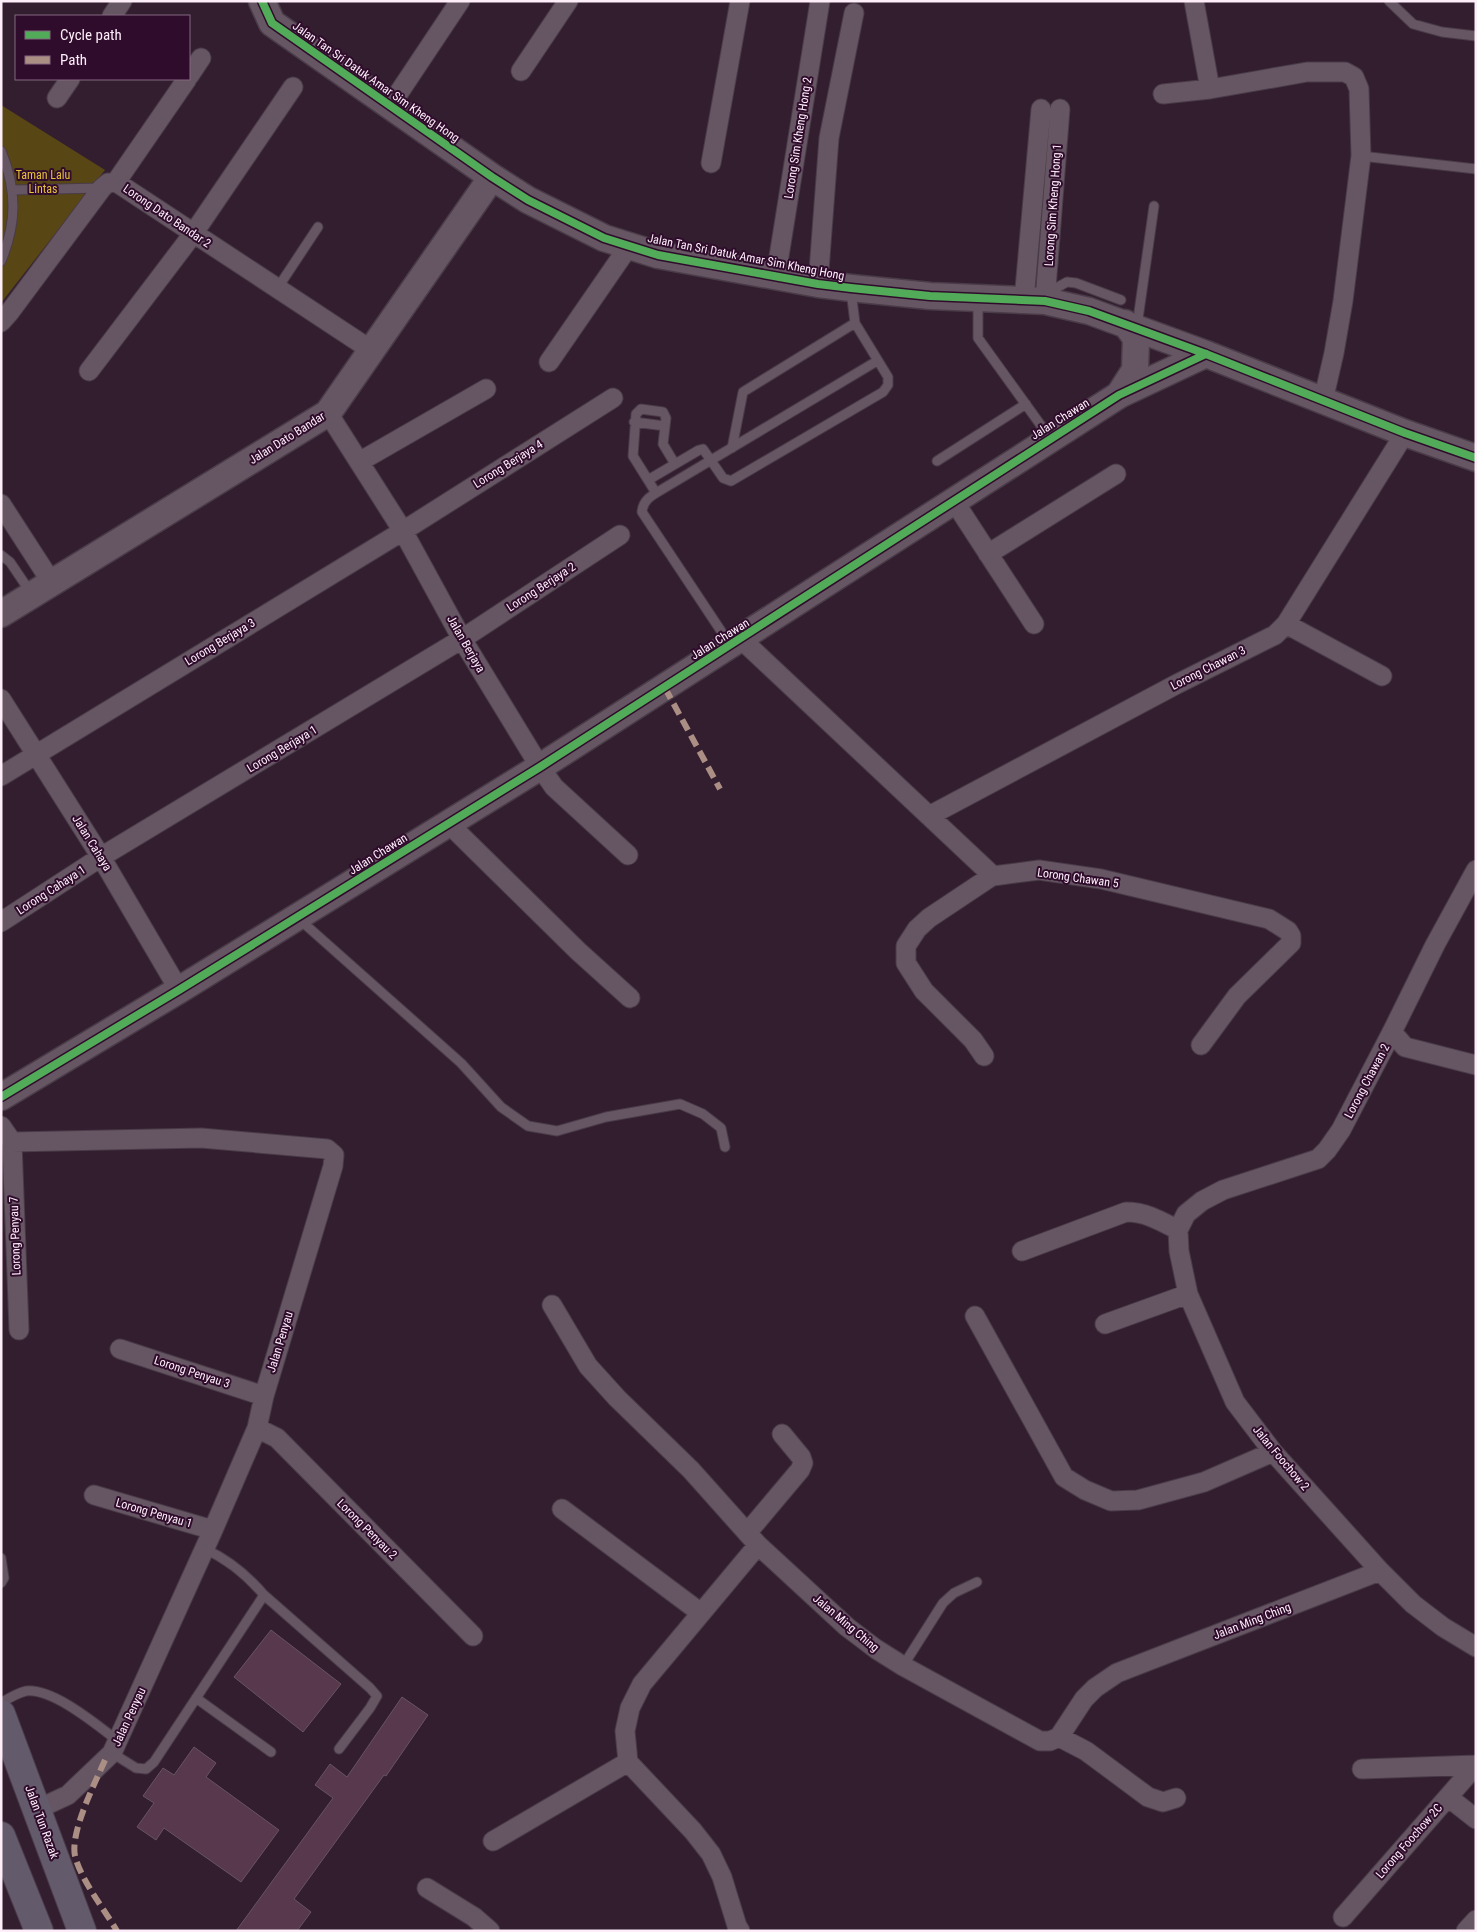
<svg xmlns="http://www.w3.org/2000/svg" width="1477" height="1932" viewBox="0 0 1477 1932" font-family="'Roboto Condensed',sans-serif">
  <rect width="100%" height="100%" fill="#331e30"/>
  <path fill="#584714" d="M 1,105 L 105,170 L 1,303 Z"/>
  <path fill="#57384d" stroke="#685460" d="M 271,1630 L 341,1684 L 303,1732 L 234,1677 Z
    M 402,1697 L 428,1715 L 386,1776 L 384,1775 L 294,1899 L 311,1912 L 297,1931 L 236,1931 L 333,1798 L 315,1785 L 330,1764 L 347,1777 Z
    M 194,1747 L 216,1763 L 206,1777 L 279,1830 L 241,1882 L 164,1828 L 156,1840 L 137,1827 L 154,1803 L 143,1796 L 163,1768 L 174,1775 Z"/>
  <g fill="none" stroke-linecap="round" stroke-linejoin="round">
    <defs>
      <path id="lane" d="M 1389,1 L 1413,24 L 1442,32 L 1476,36
        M 1,151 C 17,190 17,222 1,261
        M 1361,156 L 1476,169
        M 12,190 L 101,188
        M 277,289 L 318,227
        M 1047,293 L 1067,282 L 1076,283 L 1121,300
        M 978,299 L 978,338 L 1050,438
        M 1137,326 L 1154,206
        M 634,422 L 665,426
        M 732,448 L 743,392 L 855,323
        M 937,461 L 1026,404
        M 648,480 L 633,456 L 636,414 L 641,409 L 663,412 L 666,418 L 663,444 L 675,464
        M 656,493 L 648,480 L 699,450 L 703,449 L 723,478 L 731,481 L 883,392 L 888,385 L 888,377 L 855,323 L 851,291
        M 1,555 L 10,562 L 31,593
        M 729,643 L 642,512 C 643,498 655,494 666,487 L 877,361
        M 299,919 L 461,1063 L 501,1107 L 528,1126 L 557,1131 L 606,1117 L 680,1104 L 703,1114 L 721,1128 L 725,1147
        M 1,1558 L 4,1578 L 1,1583
        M 264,1595 L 370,1688 L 377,1696 L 370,1708 L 339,1749
        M 903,1666 L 943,1603 L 954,1593 L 977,1582
        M 196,1698 L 271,1752
        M 1,1703 C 9,1698 17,1693 26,1691 C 53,1688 97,1725 118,1741
        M 112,1753 L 136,1768 L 146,1769 L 154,1762 L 264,1595 C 247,1575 229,1560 205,1549"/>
      <path id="street" d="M 1194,1 L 1210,89
        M 112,16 L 122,1
        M 521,71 L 568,1
        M 189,76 L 201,58
        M 1163,94 L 1210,89 L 1307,72 L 1345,72 L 1354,77 L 1359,89 L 1361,156 L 1343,301 L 1334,353 L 1323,401
        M 57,98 L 70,79
        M 390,106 L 460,1
        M 711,163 L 740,1
        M 116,182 L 187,79
        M 776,275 L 820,1
        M 818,284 L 829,138 L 854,13
        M 1024,300 L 1041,109
        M 1045,301 L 1060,109
        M 1,322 L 9,313 L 102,188 L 108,183 L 116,182 L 371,350
        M 549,362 L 629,246
        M 89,371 L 193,234 L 293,87
        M 328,413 L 403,531 L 462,639 L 540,767 L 554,787 L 628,855
        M 359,462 L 486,389
        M 954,501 L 1034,624
        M 1,504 L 52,583
        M 988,554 L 1116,474
        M 1286,624 L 1382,676
        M 741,639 L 993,876
        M 1,699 L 101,857 L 179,990
        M 1,776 L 403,531 L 613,398
        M 929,816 L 1177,684 L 1275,635 L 1286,624 L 1405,433
        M 449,824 L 578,951 L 630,998
        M 1476,870 L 1435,945 L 1392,1032 L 1341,1130 L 1327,1150 L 1318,1159 L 1223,1190 L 1202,1201 L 1186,1214 L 1178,1230 L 1179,1251 L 1188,1294 L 1235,1402 L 1273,1452 L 1380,1571 L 1413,1604 L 1443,1627 L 1476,1647
        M 1,922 L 101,857 L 462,639 L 620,535
        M 1392,1032 L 1405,1047 L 1476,1065
        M 984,1056 L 973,1040 L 924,991 L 906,963 L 906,946 L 917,929 L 929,918 L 989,878 L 993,876 L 1039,870 L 1101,879 L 1269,919 L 1288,931 L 1291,936 L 1291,943 L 1237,996 L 1201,1045
        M 1,1126 L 12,1142
        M 12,1142 L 201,1138 L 327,1149 L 334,1155 L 333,1166 L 264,1396 L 257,1428 L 213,1530 L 112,1753 L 68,1795 L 38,1809
        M 12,1142 L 19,1330
        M 1022,1251 L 1126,1212 C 1146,1212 1161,1221 1178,1230
        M 552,1305 L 588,1366 L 617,1398 L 691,1470 L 758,1545
        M 975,1316 L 1064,1477 L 1085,1490 L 1111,1501 L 1138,1500 L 1204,1482 L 1273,1452
        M 1105,1324 L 1188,1294
        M 120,1349 L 264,1396
        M 257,1428 L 277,1438 L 473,1636
        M 94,1495 L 213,1530
        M 562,1509 L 701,1613
        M 747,1533 L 800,1470 L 803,1463 L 801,1457 L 782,1434
        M 1059,1737 L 1086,1751 L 1148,1797 L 1163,1802 L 1176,1798
        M 1362,1769 L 1476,1765
        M 1448,1797 L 1476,1819
        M 493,1841 L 628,1762
        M 427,1888 L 474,1917 L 490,1931
        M 1343,1917 L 1476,1765
        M 740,1931 L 737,1926 L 722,1877 L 711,1854 L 693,1831 L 628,1762 L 625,1731 L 630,1708 L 642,1684 L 758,1545 L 847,1627 L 876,1649 L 903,1666 L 1040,1741 L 1050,1741 L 1059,1737 L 1084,1699 L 1095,1688 L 1117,1673 L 1380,1571
        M 1466,1931 L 1476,1920"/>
      <path id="secondary" d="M 262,1 L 272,23 L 492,177 L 528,200 L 604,238 L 658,255 L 818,284 L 851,288 L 930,296 L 1045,301 L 1089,311 L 1206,354 L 1405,433 L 1476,458
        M 1119,395 L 1135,370 L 1136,338 L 1125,323
        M 1,614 L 328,413 L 492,177
        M 1,1097 L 179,990 L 540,767 L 1119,395 L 1206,354"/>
      <path id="highway" d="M 1,1714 L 82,1931
        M 1,1836 L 39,1931"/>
    </defs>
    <use href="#lane" stroke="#4a3b48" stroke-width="11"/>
    <use href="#street" stroke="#4a3b48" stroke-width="21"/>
    <use href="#secondary" stroke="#4a3b48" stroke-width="29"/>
    <use href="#highway" stroke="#4a3b48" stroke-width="30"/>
    <use href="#lane" stroke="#665663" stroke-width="9"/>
    <use href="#street" stroke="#665663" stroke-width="19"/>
    <use href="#secondary" stroke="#665663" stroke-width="26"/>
    <use href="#highway" stroke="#635a6c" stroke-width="28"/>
    <path stroke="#ac8f84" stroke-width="6" stroke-dasharray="12 6" stroke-linecap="butt" d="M 665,688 L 720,789
      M 105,1760 C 95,1783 70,1832 75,1856 C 81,1880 104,1909 117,1931"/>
    <defs>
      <path id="cycleway" d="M 262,1 L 272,23 L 492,177 L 528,200 L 604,238 L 658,255 L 818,284 L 851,288 L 930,296 L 1045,301 L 1089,311 L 1206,354 L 1405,433 L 1476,458
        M 1,1097 L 179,990 L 540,767 L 1119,395 L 1206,354"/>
    </defs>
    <use href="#cycleway" stroke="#300c2c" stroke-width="11"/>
    <use href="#cycleway" stroke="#51ab58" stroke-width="8"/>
  </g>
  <g text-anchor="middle" stroke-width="4" stroke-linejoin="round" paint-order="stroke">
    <g font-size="12" fill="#fdeefa" stroke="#300c2c">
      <text transform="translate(376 82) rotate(35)" y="4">Jalan Tan Sri Datuk Amar Sim Kheng Hong</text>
      <text transform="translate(798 138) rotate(-81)" y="4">Lorong Sim Kheng Hong 2</text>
      <text transform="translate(1053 205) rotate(-86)" y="4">Lorong Sim Kheng Hong 1</text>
      <text transform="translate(167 216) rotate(34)" y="4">Lorong Dato Bandar 2</text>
      <text transform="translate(746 257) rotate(11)" y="4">Jalan Tan Sri Datuk Amar Sim Kheng Hong</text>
      <text transform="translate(1060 419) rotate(-32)" y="4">Jalan Chawan</text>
      <text transform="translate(287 438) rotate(-32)" y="4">Jalan Dato Bandar</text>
      <text transform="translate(508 464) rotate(-32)" y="4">Lorong Berjaya 4</text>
      <text transform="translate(541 587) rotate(-33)" y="4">Lorong Berjaya 2</text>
      <text transform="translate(720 639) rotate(-32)" y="4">Jalan Chawan</text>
      <text transform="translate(220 642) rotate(-31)" y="4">Lorong Berjaya 3</text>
      <text transform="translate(466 644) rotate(60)" y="4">Jalan Berjaya</text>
      <text transform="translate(1208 668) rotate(-27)" y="4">Lorong Chawan 3</text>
      <text transform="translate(282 749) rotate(-31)" y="4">Lorong Berjaya 1</text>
      <text transform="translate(92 843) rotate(58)" y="4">Jalan Cahaya</text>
      <text transform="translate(378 854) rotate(-32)" y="4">Jalan Chawan</text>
      <text transform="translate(1078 878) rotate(8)" y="4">Lorong Chawan 5</text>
      <text transform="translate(51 890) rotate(-33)" y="4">Lorong Cahaya 1</text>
      <text transform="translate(1367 1081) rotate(-62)" y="4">Lorong Chawan 2</text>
      <text transform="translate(15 1236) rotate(-92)" y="4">Lorong Penyau 7</text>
      <text transform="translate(280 1342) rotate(-73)" y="4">Jalan Penyau</text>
      <text transform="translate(192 1372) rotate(18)" y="4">Lorong Penyau 3</text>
      <text transform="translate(1281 1458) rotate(50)" y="4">Jalan Foochow 2</text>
      <text transform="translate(154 1513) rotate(16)" y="4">Lorong Penyau 1</text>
      <text transform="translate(367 1529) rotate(45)" y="4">Lorong Penyau 2</text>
      <text transform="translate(1252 1621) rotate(-21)" y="4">Jalan Ming Ching</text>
      <text transform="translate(846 1623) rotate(40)" y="4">Jalan Ming Ching</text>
      <text transform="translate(129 1717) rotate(-65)" y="4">Jalan Penyau</text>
      <text transform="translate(42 1822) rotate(70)" y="4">Jalan Tun Razak</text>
      <text transform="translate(1409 1841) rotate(-49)" y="4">Lorong Foochow 2C</text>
    </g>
    <g font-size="12" fill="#e7c138" stroke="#300c2c">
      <text x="43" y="179">Taman Lalu<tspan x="43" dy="14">Lintas</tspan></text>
    </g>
  </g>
  <rect width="1477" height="1932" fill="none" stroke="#fdeefa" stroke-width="5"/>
  <rect x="15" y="15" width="175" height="65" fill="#300c2c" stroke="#82667e"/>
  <rect x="25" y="31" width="25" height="8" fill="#51ab58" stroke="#82667e"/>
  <text x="60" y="40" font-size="15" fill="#fdeefa">Cycle path</text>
  <rect x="25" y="56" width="25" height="8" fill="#ac8f84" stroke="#82667e"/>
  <text x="60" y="65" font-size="15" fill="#fdeefa">Path</text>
</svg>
